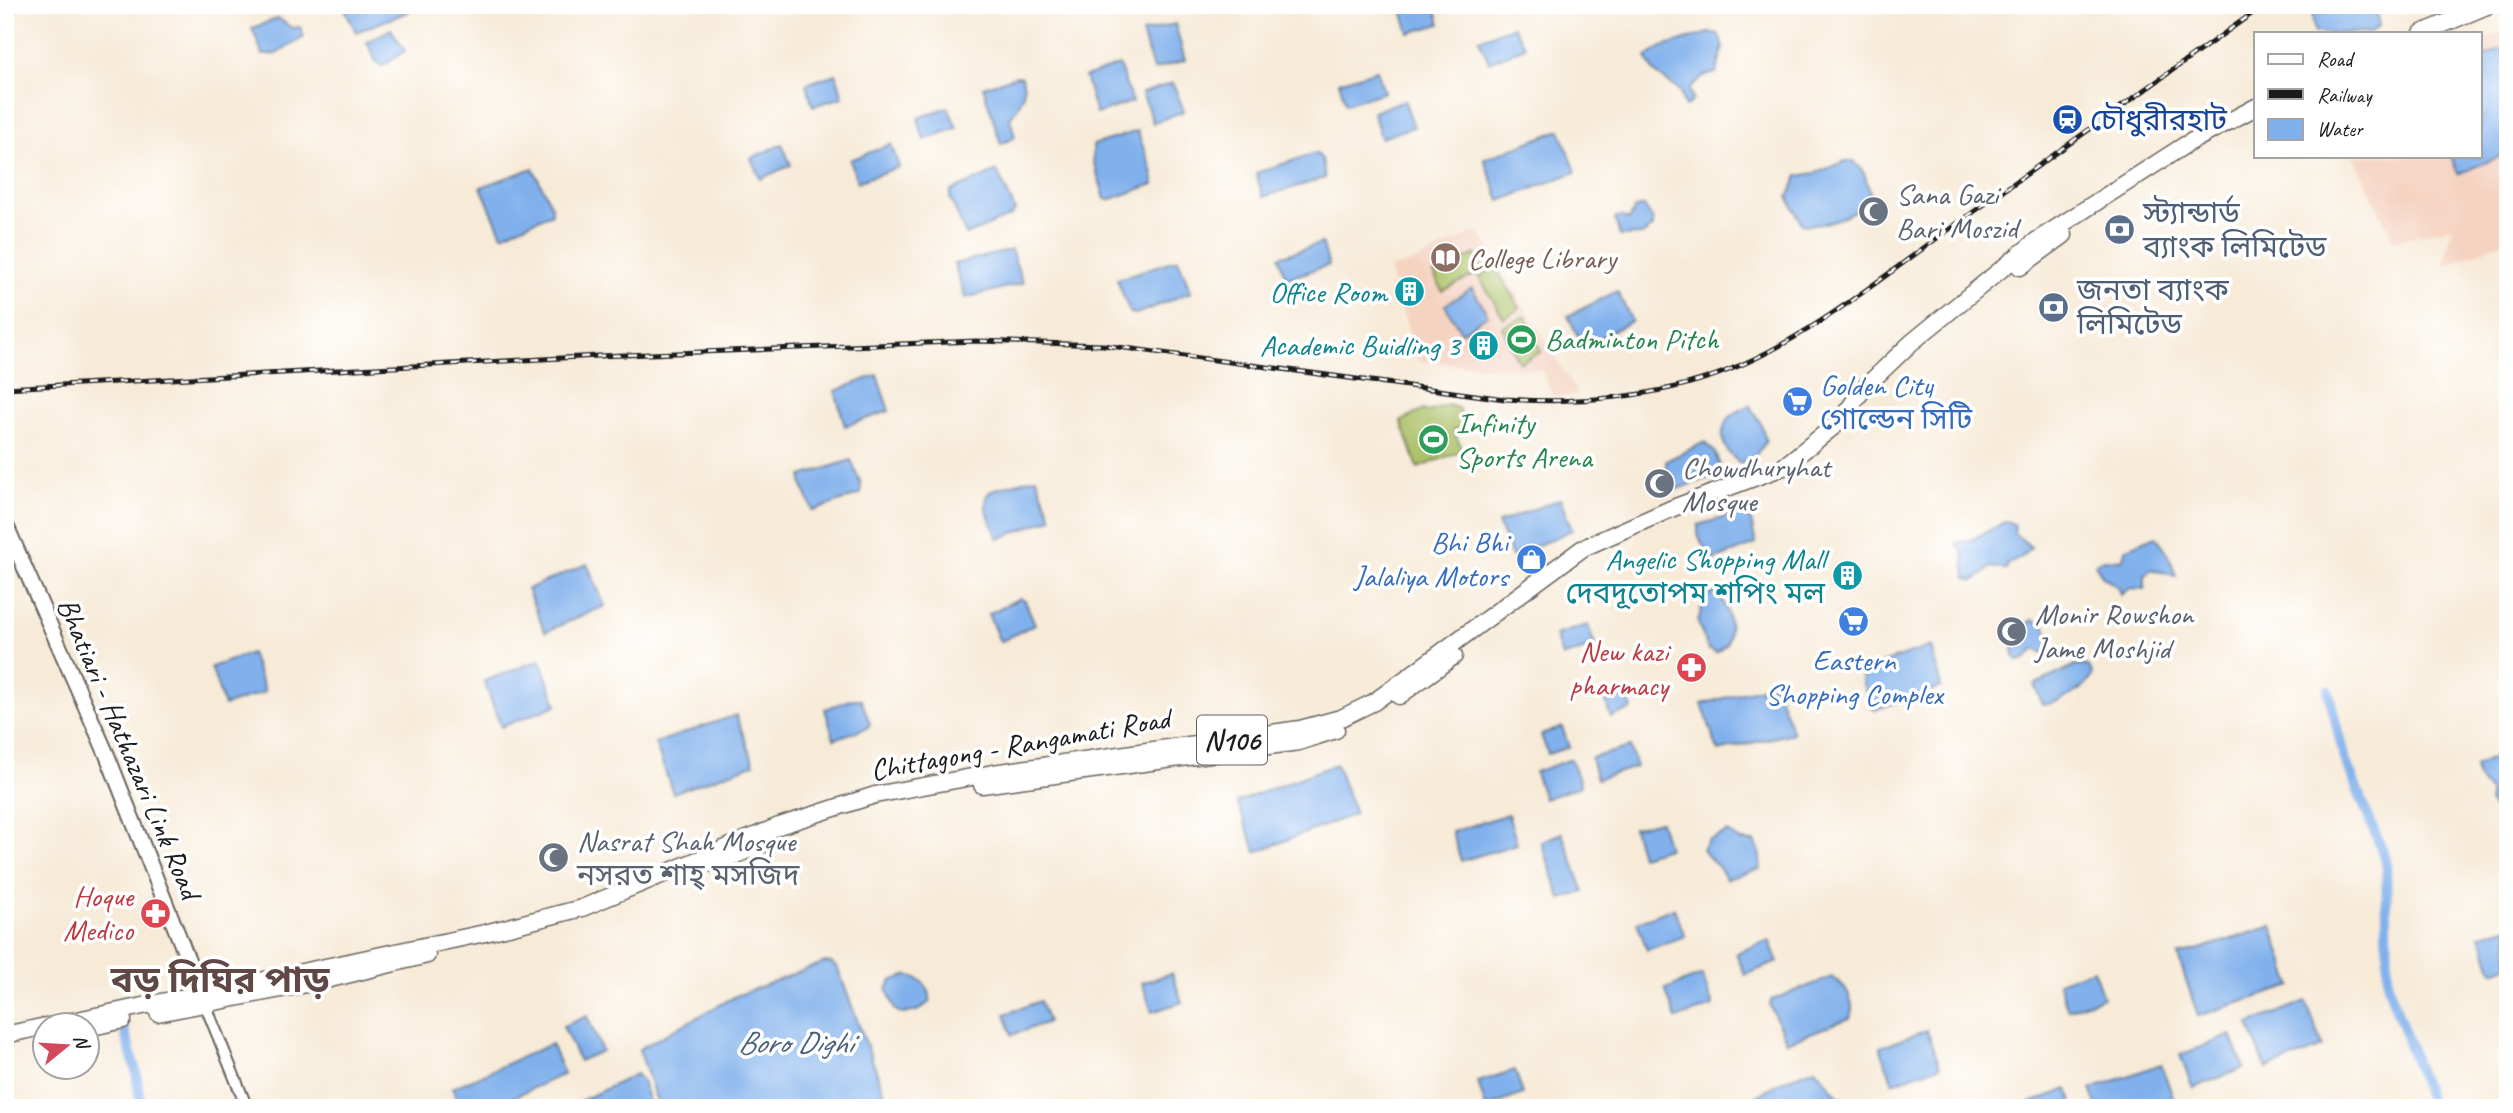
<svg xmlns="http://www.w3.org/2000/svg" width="2513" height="1113" viewBox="0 0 2513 1113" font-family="Caveat,'Noto Sans Bengali',sans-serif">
  <rect width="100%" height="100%" fill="#fff"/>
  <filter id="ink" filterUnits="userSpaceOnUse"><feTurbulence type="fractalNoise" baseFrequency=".0143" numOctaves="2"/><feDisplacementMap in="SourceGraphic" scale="14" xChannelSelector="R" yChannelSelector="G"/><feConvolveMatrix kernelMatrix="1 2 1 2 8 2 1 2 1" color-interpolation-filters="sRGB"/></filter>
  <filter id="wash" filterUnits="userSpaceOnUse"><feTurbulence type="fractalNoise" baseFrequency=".00686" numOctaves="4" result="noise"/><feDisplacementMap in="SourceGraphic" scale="28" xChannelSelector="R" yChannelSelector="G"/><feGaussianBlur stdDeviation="1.57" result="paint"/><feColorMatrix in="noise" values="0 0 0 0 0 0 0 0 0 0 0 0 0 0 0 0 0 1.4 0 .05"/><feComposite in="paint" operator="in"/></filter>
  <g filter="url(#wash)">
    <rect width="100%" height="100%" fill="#f7ebd8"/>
    <path fill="#f5d3c1" d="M 2508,28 L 2508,239 L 2444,267 L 2452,227 L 2394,241 L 2353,156 L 2480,156 L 2480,41 Z
      M 1472,233 L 1480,233 L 1579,396 L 1553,396 L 1541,370 L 1418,361 L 1389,269 L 1414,262 Z"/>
    <path fill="#aac065" stroke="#636e40" stroke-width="2" d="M 1476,254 L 1483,271 L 1442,291 L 1434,274 Z
      M 1495,267 L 1520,308 L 1504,318 L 1479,277 Z
      M 1525,316 L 1541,352 L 1519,363 L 1502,327 Z
      M 1448,405 L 1458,408 L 1465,425 L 1454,430 L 1462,451 L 1418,468 L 1401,421 L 1423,410 L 1429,412 Z"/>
    <path fill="#81b1ec" stroke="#4e6684" stroke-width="2" d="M 343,5 L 411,5 L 408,12 L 356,32 Z
      M 1405,5 L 1435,5 L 1440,24 L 1409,33 L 1402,11 Z
      M 2319,5 L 2375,5 L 2379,26 L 2369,33 L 2315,33 L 2312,17 Z
      M 278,18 L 292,28 L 300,27 L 304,37 L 276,54 L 263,55 L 252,28 Z
      M 1175,24 L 1185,60 L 1153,70 L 1142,33 Z
      M 1513,26 L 1525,47 L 1489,62 L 1479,39 Z
      M 391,29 L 405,51 L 383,66 L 376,62 L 367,42 Z
      M 1709,33 L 1719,35 L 1723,48 L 1716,73 L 1705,76 L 1689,89 L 1693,100 L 1685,107 L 1680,91 L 1654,72 L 1646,57 L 1662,47 Z
      M 2508,46 L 2508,153 L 2458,174 L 2451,156 L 2480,156 L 2480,58 Z
      M 1119,65 L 1132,102 L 1096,114 L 1085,77 Z
      M 1377,70 L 1384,92 L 1346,104 L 1339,82 Z
      M 836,74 L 843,97 L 813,106 L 806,84 Z
      M 1016,76 L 1022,77 C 1027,96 1020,104 1010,118 L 1015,137 L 1001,144 L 983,87 Z
      M 1173,83 L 1184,111 L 1153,123 L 1142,93 Z
      M 1404,100 L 1414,127 L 1381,138 L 1373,112 Z
      M 948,107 L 957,128 L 924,140 L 918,118 Z
      M 1560,130 L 1576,172 L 1500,201 L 1484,159 Z
      M 1137,131 L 1152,170 L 1154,184 L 1109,200 L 1105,199 L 1093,160 L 1093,145 Z
      M 782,144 L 791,165 L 760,179 L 751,158 Z
      M 891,144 L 899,167 L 857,182 L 850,160 Z
      M 1316,153 L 1322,159 L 1325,178 L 1263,197 L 1256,173 Z
      M 1846,161 L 1854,161 L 1864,173 L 1872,199 C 1853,213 1826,229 1802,224 L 1788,197 L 1798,176 L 1816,173 Z
      M 533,168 L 552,207 L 552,213 L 502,235 L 481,187 Z
      M 997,171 L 1015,210 L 1011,216 L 966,235 L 950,198 L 951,191 Z
      M 1644,206 L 1653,220 L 1653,227 L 1642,235 L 1620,236 L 1615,219 L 1621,216 L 1629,220 L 1635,208 Z
      M 1322,243 L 1329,265 L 1286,279 L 1279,257 Z
      M 1011,250 L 1023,283 L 965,298 L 954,264 Z
      M 1178,259 L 1191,292 L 1136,314 L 1130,313 L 1117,279 Z
      M 1472,288 L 1488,315 L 1461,332 L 1445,305 Z
      M 1617,291 L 1632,321 L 1583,346 L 1568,316 Z
      M 877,375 L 889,411 L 845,426 L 835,391 Z
      M 1750,406 L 1761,424 L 1766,441 L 1755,456 L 1740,463 C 1713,445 1719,414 1750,406 Z
      M 1705,442 L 1715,453 L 1720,466 L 1716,476 L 1674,490 L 1666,474 L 1666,461 Z
      M 851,460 L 861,484 L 861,494 L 813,511 L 802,484 L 802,476 Z
      M 1036,477 L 1052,518 L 998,539 L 986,509 L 987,495 L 992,490 Z
      M 1560,499 L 1572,530 L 1512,557 L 1498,523 Z
      M 1744,512 L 1751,521 L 1756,544 L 1711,561 L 1698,535 L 1698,525 Z
      M 2007,521 L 2015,525 L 2014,533 L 2031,547 L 2021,558 L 2008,564 L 2006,570 L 1991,567 L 1974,581 L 1966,578 L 1963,552 L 1956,543 L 1969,541 Z
      M 2156,536 L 2168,553 L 2176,576 L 2151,569 L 2145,576 L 2145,589 L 2130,588 L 2121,595 L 2119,588 L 2103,577 L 2095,564 L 2103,559 L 2122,560 L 2127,548 Z
      M 587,564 L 605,606 L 545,632 L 527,589 Z
      M 1715,592 C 1729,603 1732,627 1727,644 L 1716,653 L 1708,649 L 1698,623 L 1704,598 Z
      M 1020,598 L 1025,601 L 1035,624 L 1000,642 L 988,614 Z
      M 2033,620 L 2045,626 L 2053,646 L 2046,654 L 2034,649 L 2027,658 L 2019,661 L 2014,656 L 2013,644 L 2023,638 L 2024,627 Z
      M 1588,625 L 1595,646 L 1562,657 L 1555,635 Z
      M 1931,646 L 1941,687 L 1875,710 L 1872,708 L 1862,682 L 1863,670 Z
      M 251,653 L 265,692 L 224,706 L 211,667 Z
      M 540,660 L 557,705 L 501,727 L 484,681 Z
      M 2076,665 C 2086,665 2091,665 2093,676 C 2083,691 2061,702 2043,705 L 2034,685 Z
      M 1775,684 L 1793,733 L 1718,751 L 1702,704 Z
      M 1626,693 L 1632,709 L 1611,717 L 1605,700 Z
      M 852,699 L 861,699 L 870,724 L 867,728 L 834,739 L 825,709 Z
      M 736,715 L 754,764 L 673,793 L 655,743 Z
      M 1562,727 L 1569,747 L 1548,754 L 1541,735 Z
      M 1630,747 L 1636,767 L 1597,779 L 1591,758 Z
      M 2508,750 L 2508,804 L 2493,809 L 2488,802 L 2490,792 L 2477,778 L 2475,766 L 2492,758 L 2499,760 Z
      M 1571,759 L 1581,786 L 1544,799 L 1535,772 Z
      M 1336,764 L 1355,814 L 1256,852 L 1237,802 Z
      M 1508,814 L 1517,844 L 1461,861 L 1452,832 Z
      M 1660,821 L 1668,848 L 1641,856 L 1633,828 Z
      M 1728,832 L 1741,841 L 1754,842 L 1759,849 L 1761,869 L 1726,879 C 1720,865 1710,861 1702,849 L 1708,840 Z
      M 1562,833 L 1584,892 L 1561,899 L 1541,841 Z
      M 1674,908 L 1685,936 L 1647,950 L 1637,922 Z
      M 2272,926 L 2292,986 L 2198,1016 L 2178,956 Z
      M 2508,926 L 2508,966 L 2493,971 L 2480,935 Z
      M 1769,940 L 1778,962 L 1745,975 L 1736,953 Z
      M 825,962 L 832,963 L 838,969 L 890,1108 L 659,1108 L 639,1049 L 736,996 Z
      M 2093,969 L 2103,997 L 2068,1010 L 2058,982 Z
      M 1172,973 L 1182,1002 L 1152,1012 L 1142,983 Z
      M 908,975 C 921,978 932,988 930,1002 L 917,1011 L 903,1014 L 895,1010 L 887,989 L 891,981 Z
      M 1702,975 L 1713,1006 L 1676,1019 L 1665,989 Z
      M 1832,977 C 1845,984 1857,1003 1850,1018 L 1787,1042 L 1770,1006 L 1771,1000 Z
      M 1040,1001 L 1048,1022 L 1012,1035 L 1005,1014 Z
      M 2306,1001 L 2323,1047 L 2266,1069 L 2249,1024 Z
      M 587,1016 L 602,1051 L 579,1061 L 563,1026 Z
      M 1927,1030 L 1940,1066 L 1893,1083 L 1880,1047 Z
      M 2231,1035 L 2244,1068 L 2193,1088 L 2180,1055 Z
      M 551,1044 L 564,1074 L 489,1108 L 461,1108 L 452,1088 Z
      M 2161,1064 L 2177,1108 L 2098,1108 L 2091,1089 Z
      M 1815,1068 L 1848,1108 L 1736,1108 L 1784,1080 Z
      M 1515,1070 L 1523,1094 L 1486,1108 L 1478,1082 Z
      M 636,1074 L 642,1080 L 651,1108 L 566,1108 Z
      M 2068,1089 L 2074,1108 L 2016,1108 Z"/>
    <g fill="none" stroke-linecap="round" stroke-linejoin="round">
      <path stroke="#81b1ec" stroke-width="10" d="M 2328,690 L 2344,757 L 2386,860 L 2388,986 L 2432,1108
        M 124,1029 L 136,1071 L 141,1108"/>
    </g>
  </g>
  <g filter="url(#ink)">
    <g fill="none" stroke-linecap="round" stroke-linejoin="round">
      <defs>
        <path id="minor" d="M 203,999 L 247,1108"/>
        <path id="major" d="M 5,523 L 107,755 L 201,993"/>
        <path id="highway" d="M 2422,33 L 2489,5
          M 2020,267 L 2064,235
          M 1399,696 L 1454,656
          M 982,785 L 1299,742 L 1336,730
          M 714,864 L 765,843
          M 158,1013 L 322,981 L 427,955
          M 49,1026 L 485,933 L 582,908 L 779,826 L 875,795 L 993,773 L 1300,729 L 1341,718 L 1374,702 L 1583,548 L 1673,508 L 1783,467 L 1838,423 L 1865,387 L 1911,343 L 2036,241 L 2185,145 L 2256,107
          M 88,1028 L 123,1020
          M 5,1035 L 46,1026"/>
      </defs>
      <use href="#minor" stroke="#69645e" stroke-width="14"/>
      <use href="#major" stroke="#69645e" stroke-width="18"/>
      <use href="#highway" stroke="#69645e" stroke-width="19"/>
      <use href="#minor" stroke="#fff" stroke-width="10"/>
      <use href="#major" stroke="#fff" stroke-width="14"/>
      <use href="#highway" stroke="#fff" stroke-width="16"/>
      <defs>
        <path id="rail" d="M 5,388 L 599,356 L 977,341 L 1103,345 L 1505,399 C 1577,404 1656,398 1724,372 C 1804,341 1875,283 1944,233 C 2050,157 2157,81 2264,5"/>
      </defs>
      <use href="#rail" stroke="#1c1c1c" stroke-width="5"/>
      <use href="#rail" stroke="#fff" stroke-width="2.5" stroke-dasharray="8" stroke-linecap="butt"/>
    </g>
  </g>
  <defs>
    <symbol id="station-disc" viewBox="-11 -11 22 22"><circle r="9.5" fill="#1a4fb4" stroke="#fff"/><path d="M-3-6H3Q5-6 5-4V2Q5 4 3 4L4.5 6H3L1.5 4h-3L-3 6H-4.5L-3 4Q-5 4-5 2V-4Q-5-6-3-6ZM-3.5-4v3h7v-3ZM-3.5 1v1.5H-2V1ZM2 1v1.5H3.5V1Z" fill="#fff"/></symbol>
    <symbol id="mosque-disc" viewBox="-11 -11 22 22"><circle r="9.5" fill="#6b7280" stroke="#fff"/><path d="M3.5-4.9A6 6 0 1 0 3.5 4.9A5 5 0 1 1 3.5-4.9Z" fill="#fff"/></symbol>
    <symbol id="bank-disc" viewBox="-11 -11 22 22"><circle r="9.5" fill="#5c6f8a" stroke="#fff"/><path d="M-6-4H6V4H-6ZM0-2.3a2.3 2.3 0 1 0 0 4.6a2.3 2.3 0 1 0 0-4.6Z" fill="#fff"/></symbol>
    <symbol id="library-disc" viewBox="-11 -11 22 22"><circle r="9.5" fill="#8d6e63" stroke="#fff"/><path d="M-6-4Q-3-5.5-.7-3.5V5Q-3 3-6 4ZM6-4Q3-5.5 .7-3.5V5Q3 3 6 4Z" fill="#fff"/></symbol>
    <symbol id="building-disc" viewBox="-11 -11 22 22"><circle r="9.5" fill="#0f9aa8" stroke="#fff"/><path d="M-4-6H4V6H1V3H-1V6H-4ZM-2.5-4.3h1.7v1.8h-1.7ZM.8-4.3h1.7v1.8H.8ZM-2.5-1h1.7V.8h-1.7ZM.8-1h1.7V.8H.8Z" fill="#fff"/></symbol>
    <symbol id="stadium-disc" viewBox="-11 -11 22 22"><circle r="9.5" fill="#2e9e5b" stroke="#fff"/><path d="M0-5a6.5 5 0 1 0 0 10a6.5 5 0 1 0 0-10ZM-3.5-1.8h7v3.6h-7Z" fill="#fff"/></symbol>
    <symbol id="supermarket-disc" viewBox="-11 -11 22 22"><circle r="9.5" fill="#3f7fe0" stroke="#fff"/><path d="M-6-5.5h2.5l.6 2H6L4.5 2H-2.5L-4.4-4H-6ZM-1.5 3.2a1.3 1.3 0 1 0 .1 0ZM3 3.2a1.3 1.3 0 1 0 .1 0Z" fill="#fff"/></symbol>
    <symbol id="shop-disc" viewBox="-11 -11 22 22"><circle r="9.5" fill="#3f7fe0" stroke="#fff"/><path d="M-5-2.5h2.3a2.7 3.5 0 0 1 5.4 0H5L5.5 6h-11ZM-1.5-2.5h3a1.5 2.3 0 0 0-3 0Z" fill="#fff"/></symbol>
    <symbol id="pharmacy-disc" viewBox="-11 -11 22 22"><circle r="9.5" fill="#e0444e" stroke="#fff"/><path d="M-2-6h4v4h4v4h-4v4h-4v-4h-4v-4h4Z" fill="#fff"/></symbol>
  </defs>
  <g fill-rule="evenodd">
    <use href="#station-disc" x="2050" y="102" width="35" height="35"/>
    <use href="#mosque-disc" x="1856" y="194" width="35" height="35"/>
    <use href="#bank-disc" x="2102" y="212" width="35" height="35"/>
    <use href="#library-disc" x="1428" y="240" width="35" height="35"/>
    <use href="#building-disc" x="1392" y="274" width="35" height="35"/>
    <use href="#bank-disc" x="2036" y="290" width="35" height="35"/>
    <use href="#stadium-disc" x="1504" y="322" width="35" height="35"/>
    <use href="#building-disc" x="1466" y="328" width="35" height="35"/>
    <use href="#supermarket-disc" x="1780" y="384" width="35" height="35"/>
    <use href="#stadium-disc" x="1416" y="422" width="35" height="35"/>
    <use href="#mosque-disc" x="1642" y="466" width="35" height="35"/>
    <use href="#shop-disc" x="1514" y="542" width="35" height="35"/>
    <use href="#building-disc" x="1830" y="558" width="35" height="35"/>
    <use href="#supermarket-disc" x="1836" y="604" width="35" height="35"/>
    <use href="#mosque-disc" x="1994" y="614" width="35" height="35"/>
    <use href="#pharmacy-disc" x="1674" y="650" width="35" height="35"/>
    <use href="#mosque-disc" x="536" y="840" width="35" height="35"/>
    <use href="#pharmacy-disc" x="138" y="896" width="35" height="35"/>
  </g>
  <g text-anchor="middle" stroke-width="7" stroke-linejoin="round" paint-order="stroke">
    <rect fill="#fff" stroke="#606060" stroke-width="2" x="1197" y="715.5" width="70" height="49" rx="5"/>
    <g font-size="28" font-weight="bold" fill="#1c1c1c">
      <text x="1232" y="750">N106</text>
    </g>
    <g font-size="30" fill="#164399" stroke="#fff" text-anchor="start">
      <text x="2090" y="130">চৌধুরীরহাট</text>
    </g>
    <g font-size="30" fill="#5b616d" stroke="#fff" text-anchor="start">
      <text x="1896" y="204">Sana Gazi<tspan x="1896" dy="34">Bari Moszid</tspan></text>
      <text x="1682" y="477">Chowdhuryhat<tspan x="1682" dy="34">Mosque</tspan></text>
      <text x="2035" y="624">Monir Rowshon<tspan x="2035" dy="34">Jame Moshjid</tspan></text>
      <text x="577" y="851">Nasrat Shah Mosque<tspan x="577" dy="34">নসরত শাহ্‌ মসজিদ</tspan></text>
    </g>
    <g font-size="30" fill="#4e5e75" stroke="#fff" text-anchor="start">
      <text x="2143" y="223">স্ট্যান্ডার্ড<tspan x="2143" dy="34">ব্যাংক লিমিটেড</tspan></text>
      <text x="2077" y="300">জনতা ব্যাংক<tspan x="2077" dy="34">লিমিটেড</tspan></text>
    </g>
    <g font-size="30" fill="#785e54" stroke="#fff" text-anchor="start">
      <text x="1468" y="268">College Library</text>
    </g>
    <g font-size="30" fill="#0d838f" stroke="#fff" text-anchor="end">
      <text x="1387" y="302">Office Room</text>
      <text x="1460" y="355">Academic Buidling 3</text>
      <text x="1825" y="569">Angelic Shopping Mall<tspan x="1825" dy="34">দেবদূতোপম শপিং মল</tspan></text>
    </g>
    <g font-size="30" fill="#27864d" stroke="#fff" text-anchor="start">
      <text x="1545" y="349">Badminton Pitch</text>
      <text x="1456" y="433">Infinity<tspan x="1456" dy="34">Sports Arena</tspan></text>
    </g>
    <g font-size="30" fill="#366cbe" stroke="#fff" text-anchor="start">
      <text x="1820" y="395">Golden City<tspan x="1820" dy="34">গোল্ডেন সিটি</tspan></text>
      <text x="1508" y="552" text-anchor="end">Bhi Bhi<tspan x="1508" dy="34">Jalaliya Motors</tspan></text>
      <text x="1854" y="670" text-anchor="middle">Eastern<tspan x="1854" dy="34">Shopping Complex</tspan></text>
    </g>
    <g font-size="30" fill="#be3a42" stroke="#fff" text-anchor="end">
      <text x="1668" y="661">New kazi<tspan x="1668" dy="34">pharmacy</tspan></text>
      <text x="133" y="906">Hoque<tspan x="133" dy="34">Medico</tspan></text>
    </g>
    <g font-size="30" fill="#1c1c1c" stroke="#fff">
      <text transform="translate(1020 744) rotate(-10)" y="10">Chittagong - Rangamati Road</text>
      <text transform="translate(129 748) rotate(67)" y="10">Bhatiari - Hathazari Link Road</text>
    </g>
    <g font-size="32" font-style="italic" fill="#495f7a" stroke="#fff">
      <text x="795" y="1053">Boro Dighi</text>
    </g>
    <g font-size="37" font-weight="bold" fill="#604847" stroke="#fff">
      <text x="220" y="992">বড় দিঘির পাড়</text>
    </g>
  </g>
  <rect width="2513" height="1113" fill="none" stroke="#fff" stroke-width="28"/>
  <rect x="2254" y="32" width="228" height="126" fill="#ffffff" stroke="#a4a4a4" stroke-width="2"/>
  <rect x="2268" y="54" width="35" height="10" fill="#ffffff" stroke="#a4a4a4" stroke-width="2"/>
  <text x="2317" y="66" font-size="21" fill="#1c1c1c">Road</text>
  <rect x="2268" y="89" width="35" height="10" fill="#1c1c1c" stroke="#a4a4a4" stroke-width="2"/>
  <text x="2317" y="102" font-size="21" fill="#1c1c1c">Railway</text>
  <rect x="2268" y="119" width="35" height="21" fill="#81b1ec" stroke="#a4a4a4" stroke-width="2"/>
  <text x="2317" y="136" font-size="21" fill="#1c1c1c">Water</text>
  <g transform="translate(66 1046) rotate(72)"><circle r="33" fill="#ffffff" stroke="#a4a4a4" stroke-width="2"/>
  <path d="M0-5L12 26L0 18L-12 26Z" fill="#d1495b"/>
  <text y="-10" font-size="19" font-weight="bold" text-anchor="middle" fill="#1c1c1c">N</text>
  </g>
</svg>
